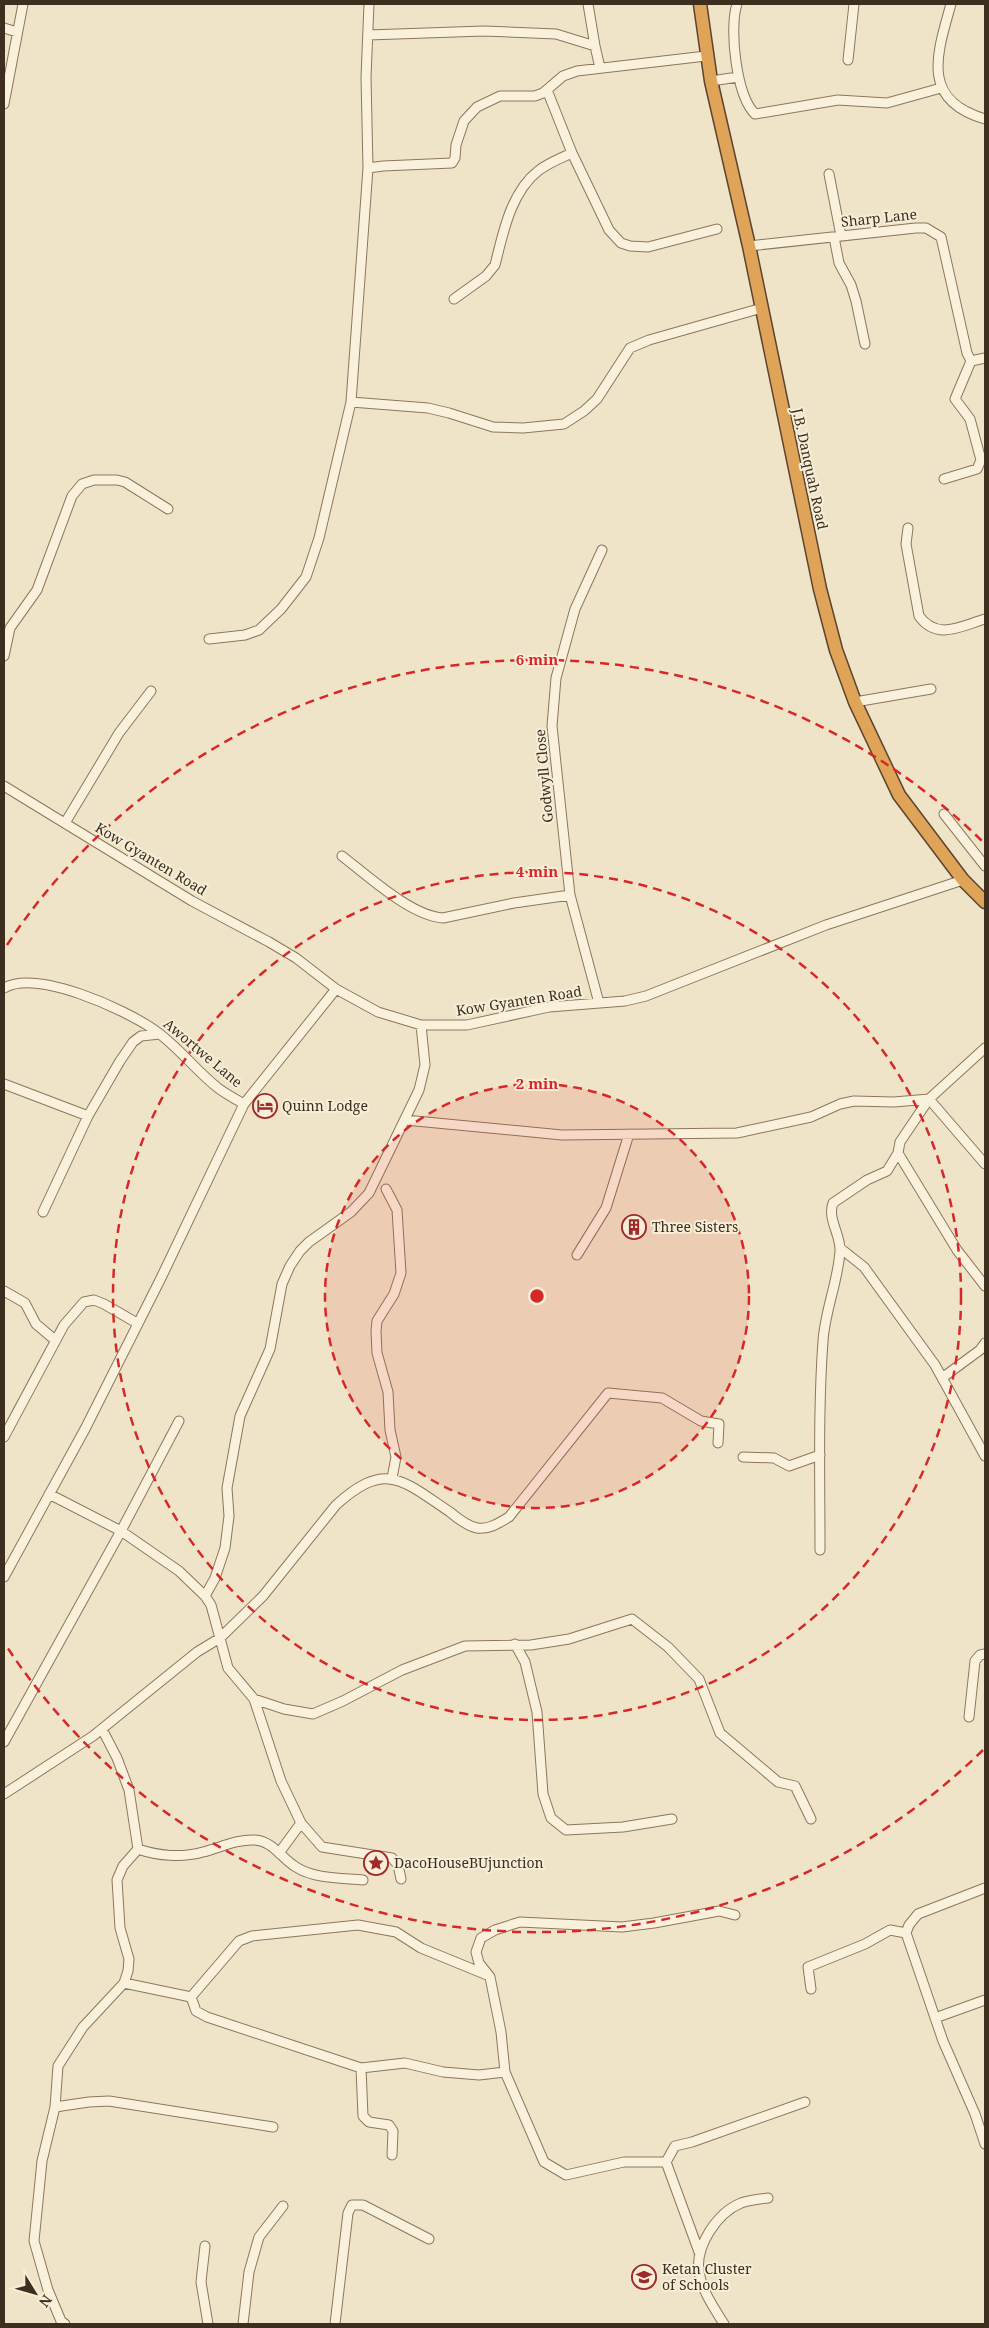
<svg xmlns="http://www.w3.org/2000/svg" width="989" height="2328" viewBox="0 0 989 2328" font-family="'Noto Serif',serif">
  <rect width="100%" height="100%" fill="#f0e4c8"/>
  <g fill="none" stroke-linecap="round" stroke-linejoin="round">
    <defs>
      <path id="minor" d="M 588,4 L 595,46 L 600,68
        M 737,4 C 729,28 736,95 755,114 L 838,100 L 887,103 L 941,88
        M 951,4 C 937,54 920,100 985,119
        M 4,28 L 17,32
        M 368,35 L 484,31 L 556,34 L 595,46
        M 848,60 L 854,4
        M 711,81 L 738,77
        M 547,90 L 572,153 L 609,230 L 621,243 L 630,246 L 648,247 L 717,229
        M 4,104 L 23,4
        M 368,168 L 383,166 L 452,163 L 455,158 L 456,145 L 464,121 L 477,107 L 500,96 L 535,96 L 543,93 L 563,76 L 577,71 L 706,56
        M 829,174 L 841,236
        M 834,237 L 839,263 L 851,285 L 856,301 L 865,344
        M 749,246 L 916,228 L 926,228 L 941,237 L 967,353 L 971,361
        M 454,299 L 486,276 L 495,265 C 503,233 511,192 538,171 C 548,163 561,158 572,153
        M 971,361 L 985,358
        M 351,402 L 428,408 L 449,413 L 493,427 L 523,428 L 564,424 L 584,411 L 597,399 L 630,348 L 649,340 L 762,308
        M 944,479 L 977,469 L 981,460 L 970,419 L 955,399 L 971,361
        M 908,528 L 906,544 L 919,616 C 937,641 961,626 985,619
        M 209,639 L 245,635 L 259,630 L 281,609 L 306,577 L 319,538 L 351,402 L 368,168 L 366,77 L 369,4
        M 4,656 L 10,628 L 37,590 L 72,496 L 82,484 L 94,480 L 117,480 L 125,482 L 168,509
        M 855,702 L 931,689
        M 4,786 L 192,901 L 269,942 L 296,958 L 336,989 L 378,1012 L 421,1025 L 467,1025 L 549,1007 L 625,1001 L 646,996 L 826,925 L 963,880
        M 944,814 L 985,866
        M 65,823 L 119,733 L 151,691
        M 342,856 C 368,876 411,916 443,918 L 514,903 L 570,895
        M 4,988 C 37,969 124,1009 153,1029 C 177,1045 195,1070 218,1088 C 226,1094 235,1099 244,1104
        M 599,1003 L 570,895 L 552,726 L 556,678 L 575,609 L 602,550
        M 4,1084 L 88,1116
        M 405,1120 L 562,1135 L 737,1133 L 811,1117 L 840,1104 L 854,1101 L 894,1102 L 929,1099 L 985,1048
        M 985,1164 L 929,1099 L 900,1142 L 898,1153 L 957,1250 L 985,1286
        M 386,1189 L 397,1210 L 401,1273 L 394,1294 L 377,1321 L 376,1331 L 377,1353 L 388,1392 L 390,1430 L 396,1457 L 392,1478
        M 43,1212 L 88,1116 L 120,1061 L 133,1042 L 141,1036 L 160,1034
        M 840,1248 L 864,1267 L 935,1365 L 985,1456
        M 577,1255 L 606,1208 L 629,1134
        M 4,1291 L 25,1303 L 36,1324 L 55,1340
        M 942,1378 L 980,1350 L 985,1343
        M 4,1437 L 64,1325 L 84,1302 L 94,1300 L 104,1304 L 137,1323
        M 743,1457 L 774,1458 L 789,1466 L 820,1455
        M 49,1494 L 121,1531 L 179,1571 L 205,1596 L 211,1605 L 228,1668 L 254,1699 L 281,1781 L 301,1823 L 322,1847 L 392,1858 L 398,1865 L 401,1879
        M 820,1550 C 820,1480 818,1410 823,1341 C 825,1310 838,1282 840,1251 C 841,1235 827,1219 833,1203 L 867,1180 L 887,1171 L 898,1153
        M 4,1577 L 85,1429 L 161,1278 L 244,1104 L 336,989
        M 205,1596 L 215,1578 L 225,1548 L 229,1516 L 227,1488 L 240,1416 L 270,1349 L 282,1284 L 290,1266 L 300,1251 L 309,1242 L 351,1212 L 369,1193 L 419,1090 L 425,1065 L 421,1025
        M 515,1644 L 525,1662 L 537,1712 L 543,1794 L 551,1818 L 566,1830 L 623,1827 L 672,1819
        M 254,1699 L 284,1709 L 313,1714 L 343,1701 L 402,1670 L 465,1646 L 531,1645 L 569,1639 L 632,1619 L 668,1647 L 699,1679 L 720,1733 L 778,1782 L 795,1786 L 811,1819
        M 969,1717 L 975,1661 L 980,1655 L 985,1654
        M 4,1742 L 121,1531 L 179,1421
        M 4,1794 L 93,1736 L 197,1652 L 220,1638 L 263,1596 L 336,1505 C 386,1460 402,1480 450,1512 C 457,1518 467,1526 477,1528 C 488,1530 499,1523 509,1517 L 608,1393 L 662,1398 L 701,1421 L 719,1424 L 718,1443
        M 138,1849 C 158,1856 182,1858 203,1852 C 219,1848 237,1839 255,1840 C 273,1841 282,1859 296,1867 C 314,1879 342,1878 363,1880
        M 279,1853 L 301,1823
        M 985,1888 L 918,1914 L 909,1925 L 906,1933 L 943,2041 L 975,2114 L 985,2144
        M 735,1915 L 719,1911 L 654,1923 L 622,1927 L 520,1922 L 495,1930 L 481,1938 L 476,1952 L 479,1963 L 490,1977 L 501,2032 L 505,2072 L 544,2162 L 566,2175 L 624,2162 L 666,2162 L 675,2146 L 692,2142 L 805,2102
        M 124,1983 L 191,1997
        M 811,1989 L 808,1967 L 865,1944 L 890,1930 L 906,1933
        M 191,1997 L 239,1941 L 252,1936 L 358,1925 L 396,1932 L 421,1948 L 487,1975
        M 191,1997 L 196,2011 L 207,2017 L 361,2068 L 405,2063 L 443,2072 L 479,2075 L 505,2072
        M 935,2018 L 985,2000
        M 361,2068 L 363,2116 L 369,2122 L 389,2125 L 393,2131 L 392,2155
        M 55,2107 L 89,2102 L 109,2101 L 273,2127
        M 666,2162 L 699,2252
        M 205,2246 L 201,2282 L 208,2324
        M 65,2324 L 61,2321 L 48,2290 L 34,2241 L 42,2161 L 55,2107 L 58,2066 L 83,2027 L 124,1983 L 128,1971 L 129,1959 L 120,1928 L 117,1880 L 123,1866 L 138,1849 L 129,1790 L 117,1758 L 102,1729
        M 243,2324 L 249,2272 L 259,2237 L 283,2206
        M 335,2324 L 348,2213 L 352,2205 L 363,2205 L 429,2239
        M 724,2324 C 714,2308 702,2291 699,2272 C 695,2246 717,2213 741,2203 C 749,2200 760,2199 768,2198"/>
      <path id="highway" d="M 700,4 L 711,81 L 749,246 L 820,589 L 836,650 L 855,702 L 899,795 L 963,880 L 985,902"/>
    </defs>
    <use href="#minor" stroke="#8d765c" stroke-width="11"/>
    <use href="#highway" stroke="#5b4430" stroke-width="15"/>
    <use href="#minor" stroke="#faf1dc" stroke-width="9"/>
    <use href="#highway" stroke="#e0a458" stroke-width="12"/>
  </g>
  <circle cx="537" cy="1296" r="212" fill="#d62828" fill-opacity=".12"/>
  <g fill="none" stroke="#d62828" stroke-width="2.5" stroke-dasharray="9 6">
    <circle cx="537" cy="1296" r="212"/>
    <circle cx="537" cy="1296" r="424"/>
    <path d="M983 1750A636 636 0 0 1 7 1647M7 945A636 636 0 0 1 983 842"/>
  </g>
  <defs>
    <symbol id="hotel-ring" viewBox="-11 -11 22 22"><circle r="9.5" fill="#f7eed8" stroke="#9e2a2b" stroke-width="1.5"/><path d="M-6-4.5h1.5V1H6V5H4.5V3h-9V5H-6ZM-4 0a1.8 1.8 0 1 1 3.6 0ZM.5 0V-2.5h3Q6-2.5 6 0Z" fill="#9e2a2b"/></symbol>
    <symbol id="building-ring" viewBox="-11 -11 22 22"><circle r="9.5" fill="#f7eed8" stroke="#9e2a2b" stroke-width="1.5"/><path d="M-4-6H4V6H1V3H-1V6H-4ZM-2.5-4.3h1.7v1.8h-1.7ZM.8-4.3h1.7v1.8H.8ZM-2.5-1h1.7V.8h-1.7ZM.8-1h1.7V.8H.8Z" fill="#9e2a2b"/></symbol>
    <symbol id="sight-ring" viewBox="-11 -11 22 22"><circle r="9.5" fill="#f7eed8" stroke="#9e2a2b" stroke-width="1.5"/><path d="M0-6L1.8-2.2L6-1.7L2.9 1.2L3.7 5.4L0 3.3L-3.7 5.4L-2.9 1.2L-6-1.7L-1.8-2.2Z" fill="#9e2a2b"/></symbol>
    <symbol id="school-ring" viewBox="-11 -11 22 22"><circle r="9.5" fill="#f7eed8" stroke="#9e2a2b" stroke-width="1.5"/><path d="M0-5L7-2L0 1L-7-2ZM-4 1L0 2.5L4 1V4Q0 6-4 4Z" fill="#9e2a2b"/></symbol>
  </defs>
  <g fill-rule="evenodd">
    <use href="#hotel-ring" x="251" y="1092" width="28" height="28"/>
    <use href="#building-ring" x="620" y="1213" width="28" height="28"/>
    <use href="#sight-ring" x="362" y="1849" width="28" height="28"/>
    <use href="#school-ring" x="630" y="2263" width="28" height="28"/>
  </g>
  <g text-anchor="middle" stroke-width="4" stroke-linejoin="round" paint-order="stroke">
    <g font-size="14" fill="#3d2e20" stroke="#f7eed8">
      <text transform="translate(879 218) rotate(-6)" y="5">Sharp Lane</text>
      <text transform="translate(810 469) rotate(78)" y="5">J.B. Danquah Road</text>
      <text transform="translate(544 776) rotate(-95)" y="5">Godwyll Close</text>
      <text transform="translate(151 859) rotate(31)" y="5">Kow Gyanten Road</text>
      <text transform="translate(519 1001) rotate(-9)" y="5">Kow Gyanten Road</text>
      <text transform="translate(203 1053) rotate(40)" y="5">Awortwe Lane</text>
    </g>
    <g font-size="14" fill="#3d2e20" stroke="#f7eed8" text-anchor="start">
      <text x="282" y="1111">Quinn Lodge</text>
      <text x="652" y="1232">Three Sisters</text>
      <text x="394" y="1868">DacoHouseBUjunction</text>
      <text x="662" y="2274">Ketan Cluster<tspan x="662" dy="16">of Schools</tspan></text>
    </g>
  </g>
  <circle cx="537" cy="1296" r="8" fill="#d62828" stroke="#f7eed8" stroke-width="2.5"/>
  <g font-size="15" text-anchor="middle" font-weight="bold" fill="#d62828" stroke="#f7eed8" stroke-width="4" stroke-linejoin="round" paint-order="stroke">
    <text x="537" y="665">6 min</text>
    <text x="537" y="877">4 min</text>
    <text x="537" y="1089">2 min</text>
  </g>
  <rect width="989" height="2328" fill="none" stroke="#3d2e20" stroke-width="10"/>
  <g transform="translate(35 2293) rotate(127)" stroke="#f7eed8" stroke-width="4" paint-order="stroke">
  <path d="M0-4L9 19L0 12L-9 19Z" fill="#3d2e20"/>
  <text y="-8" font-size="14" font-weight="bold" text-anchor="middle" fill="#3d2e20">N</text>
  </g>
</svg>
